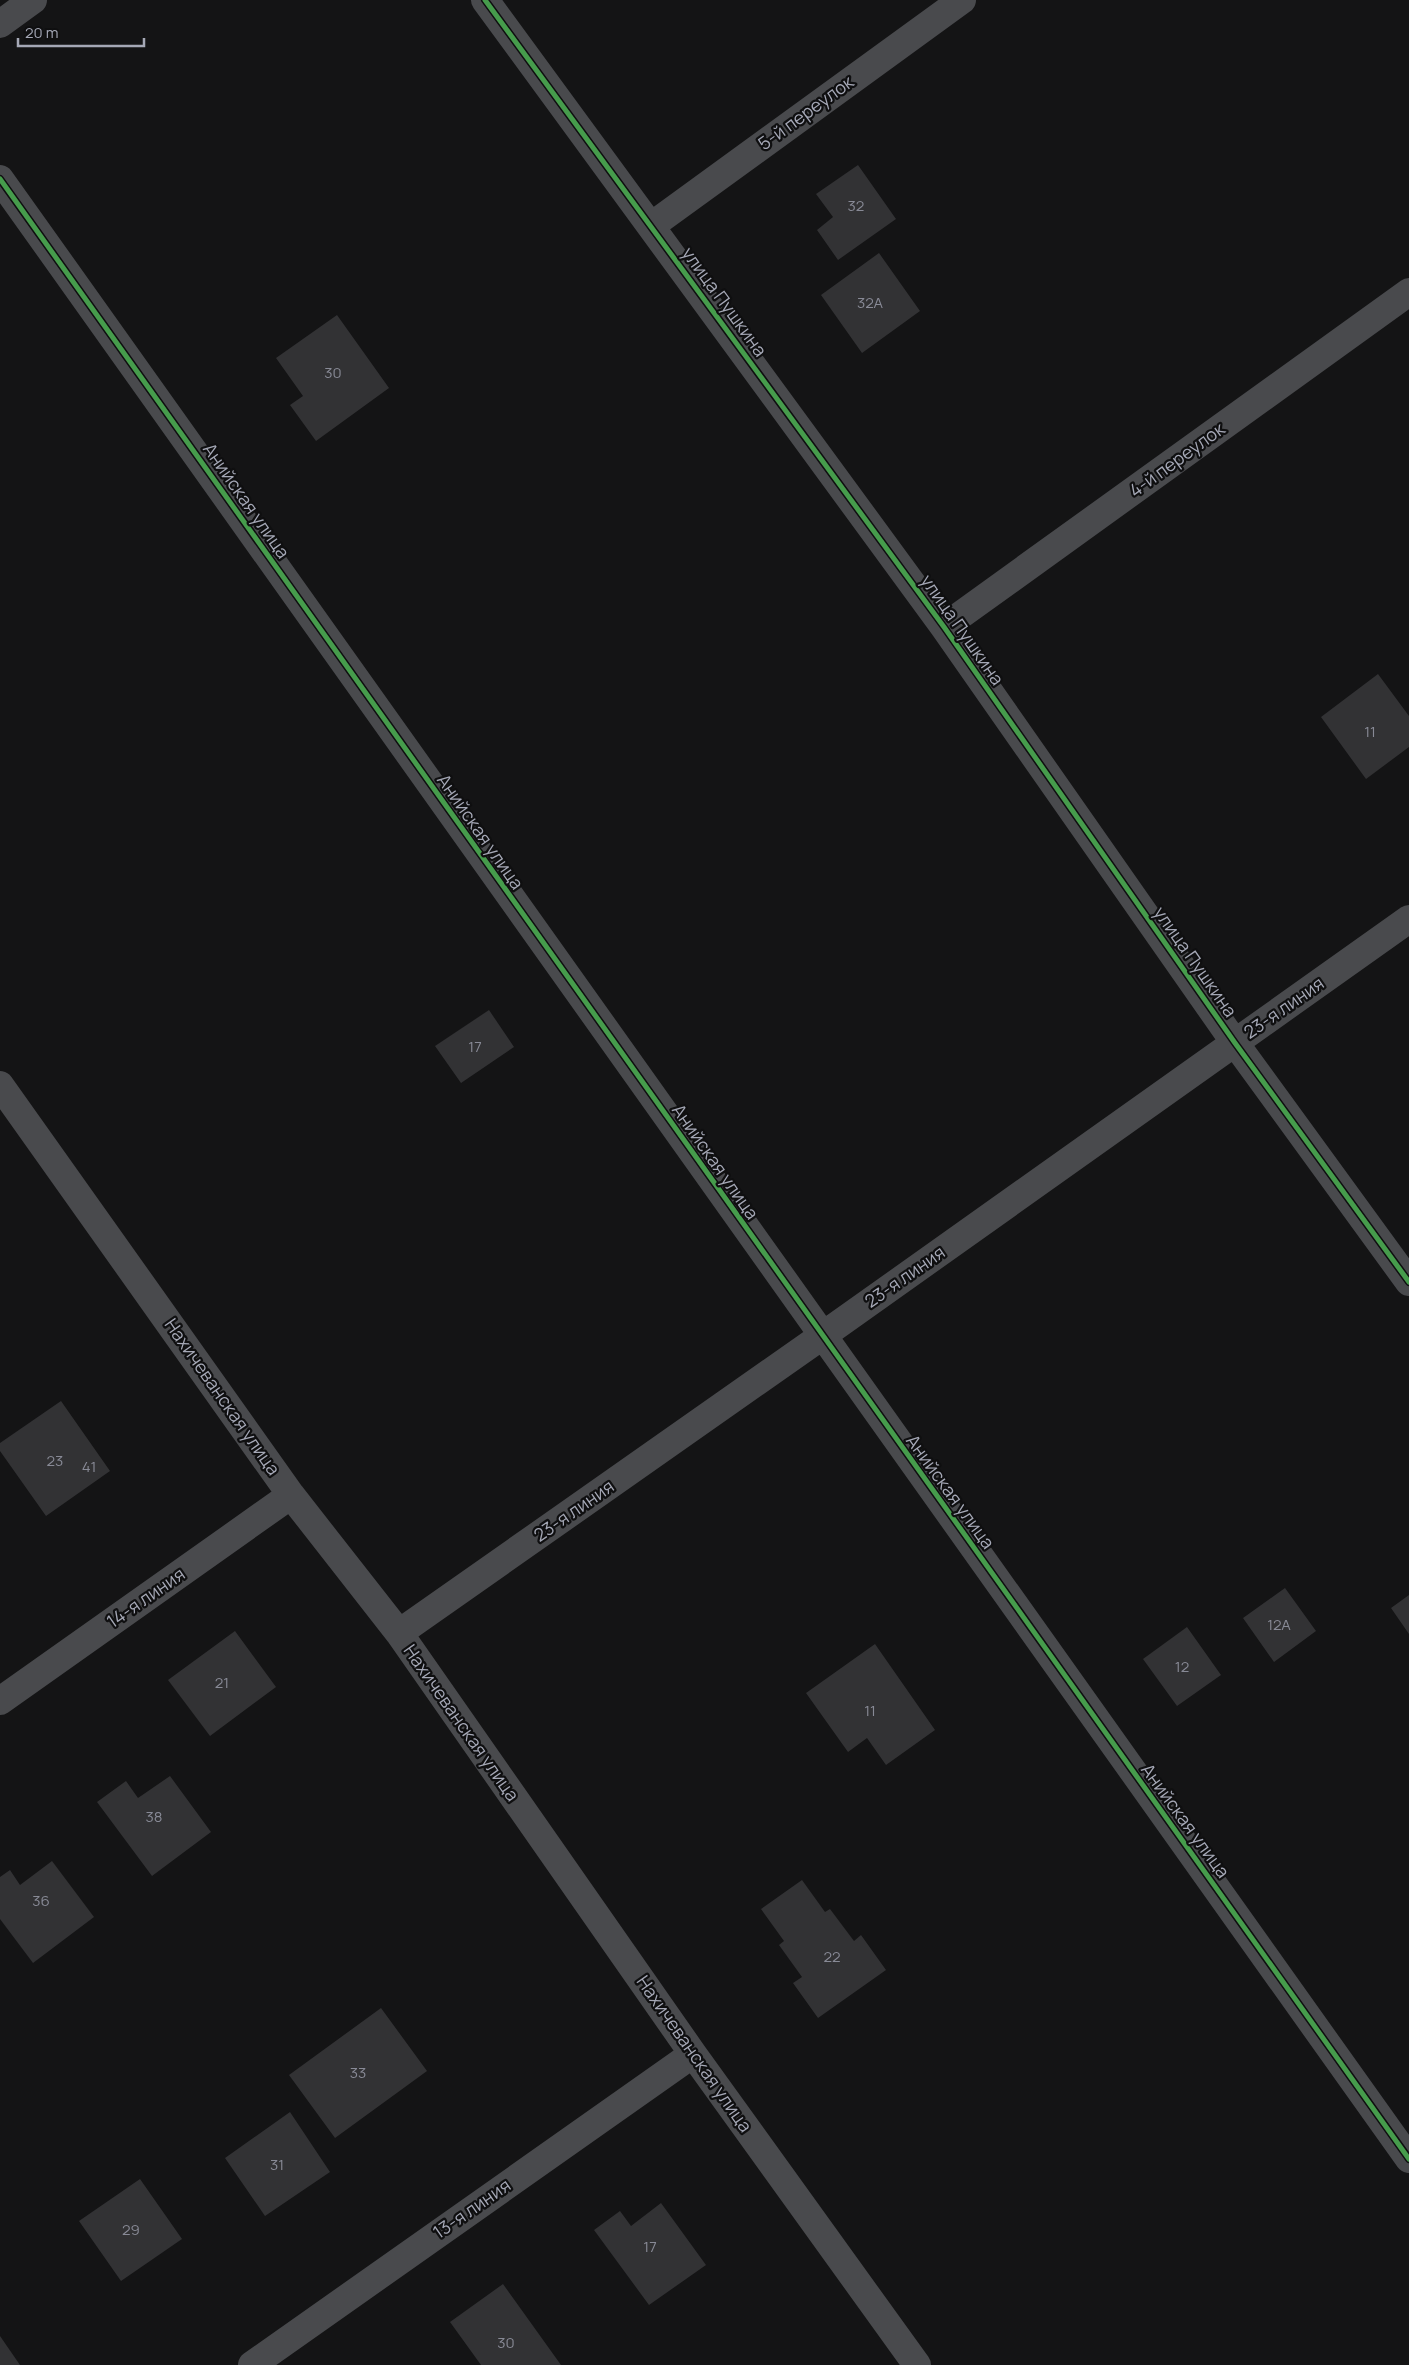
<svg xmlns="http://www.w3.org/2000/svg" width="1409" height="2365" viewBox="0 0 1409 2365" font-family="Manrope,sans-serif">
  <rect width="100%" height="100%" fill="#141415"/>
  <path fill="#323234" d="M 858,165 L 896,219 L 838,260 L 817,230 L 833,217 L 816,194 Z
    M 879,253 L 920,311 L 862,353 L 821,295 Z
    M 337,315 L 389,388 L 316,441 L 290,405 L 303,396 L 276,358 Z
    M 1378,674 L 1409,716 L 1409,747 L 1366,779 L 1321,717 Z
    M 489,1010 L 514,1047 L 461,1083 L 435,1046 Z
    M 61,1401 L 110,1471 L 46,1516 L 0,1451 L 0,1443 Z
    M 1285,1588 L 1316,1631 L 1274,1662 L 1243,1618 Z
    M 1409,1595 L 1409,1634 L 1391,1608 Z
    M 1187,1627 L 1221,1675 L 1177,1706 L 1143,1659 Z
    M 235,1631 L 276,1687 L 210,1736 L 168,1680 Z
    M 875,1644 L 935,1730 L 886,1765 L 867,1738 L 848,1752 L 806,1693 Z
    M 170,1776 L 211,1832 L 152,1876 L 97,1802 L 126,1781 L 138,1798 Z
    M 52,1861 L 94,1917 L 33,1963 L 0,1919 L 0,1877 L 10,1870 L 20,1885 Z
    M 802,1880 L 825,1912 L 830,1909 L 854,1941 L 861,1935 L 886,1970 L 818,2018 L 793,1983 L 802,1977 L 779,1945 L 784,1941 L 761,1909 Z
    M 381,2008 L 427,2071 L 335,2138 L 289,2075 Z
    M 290,2112 L 330,2172 L 265,2216 L 225,2158 Z
    M 140,2179 L 182,2239 L 121,2281 L 79,2221 Z
    M 661,2203 L 706,2265 L 649,2305 L 594,2230 L 620,2211 L 631,2226 Z
    M 503,2284 L 561,2365 L 481,2365 L 450,2322 Z
    M 0,2336 L 20,2365 L 0,2365 Z"/>
  <g fill="none" stroke-linecap="round" stroke-linejoin="round">
    <path stroke="#494a4d" stroke-width="28" d="M 485,0 L 944,627 L 1235,1043 L 1409,1282
      M 0,24 L 33,0
      M 0,179 L 1409,2159
      M 651,226 L 962,0
      M 944,627 L 1409,292
      M 0,1085 L 291,1495 L 399,1633 L 693,2054 L 917,2365
      M 399,1633 L 822,1336 L 1409,919
      M 0,1701 L 291,1495
      M 252,2365 L 693,2054"/>
    <defs>
      <path id="cycleway" d="M 485,0 L 944,627 L 1235,1043 L 1409,1282
        M 0,179 L 1409,2159"/>
    </defs>
    <use href="#cycleway" stroke="#0f0f10" stroke-width="8"/>
    <use href="#cycleway" stroke="#469c4c" stroke-width="5"/>
  </g>
  <g text-anchor="middle" stroke-width="4.5" stroke-linejoin="round" paint-order="stroke">
    <g font-size="15" fill="#888a96">
      <text x="856" y="211">32</text>
      <text x="870" y="308">32А</text>
      <text x="333" y="378">30</text>
      <text x="1370" y="737">11</text>
      <text x="475" y="1052">17</text>
      <text x="55" y="1466">23</text>
      <text x="89" y="1472">41</text>
      <text x="1279" y="1630">12А</text>
      <text x="1182" y="1672">12</text>
      <text x="222" y="1688">21</text>
      <text x="870" y="1716">11</text>
      <text x="154" y="1822">38</text>
      <text x="41" y="1906">36</text>
      <text x="832" y="1962">22</text>
      <text x="358" y="2078">33</text>
      <text x="277" y="2170">31</text>
      <text x="131" y="2235">29</text>
      <text x="650" y="2252">17</text>
      <text x="506" y="2348">30</text>
    </g>
    <g font-size="18" fill="#a5a8b6" stroke="#0f0f10">
      <text transform="translate(806 113) rotate(-36)" y="6">5-й переулок</text>
      <text transform="translate(724 302) rotate(54)" y="6">улица Пушкина</text>
      <text transform="translate(1177 460) rotate(-36)" y="6">4-й переулок</text>
      <text transform="translate(246 501) rotate(55)" y="6">Анийская улица</text>
      <text transform="translate(962 630) rotate(55)" y="6">улица Пушкина</text>
      <text transform="translate(480 832) rotate(55)" y="6">Анийская улица</text>
      <text transform="translate(1195 962) rotate(55)" y="6">улица Пушкина</text>
      <text transform="translate(1284 1008) rotate(-35)" y="6">23-я линия</text>
      <text transform="translate(715 1162) rotate(55)" y="6">Анийская улица</text>
      <text transform="translate(905 1277) rotate(-35)" y="6">23-я линия</text>
      <text transform="translate(222 1397) rotate(55)" y="6">Нахичеванская улица</text>
      <text transform="translate(950 1492) rotate(54)" y="6">Анийская улица</text>
      <text transform="translate(574 1511) rotate(-35)" y="6">23-я линия</text>
      <text transform="translate(146 1598) rotate(-35)" y="6">14-я линия</text>
      <text transform="translate(461 1723) rotate(55)" y="6">Нахичеванская улица</text>
      <text transform="translate(1185 1821) rotate(54)" y="6">Анийская улица</text>
      <text transform="translate(694 2054) rotate(55)" y="6">Нахичеванская улица</text>
      <text transform="translate(472 2209) rotate(-35)" y="6">13-я линия</text>
    </g>
  </g>
  <path d="M18 38v8h126v-8" fill="none" stroke="#a5a8b6" stroke-width="2.5"/>
  <text x="25" y="38" font-size="15" fill="#a5a8b6" stroke="#0f0f10" stroke-width="4" paint-order="stroke">20 m</text>
</svg>
